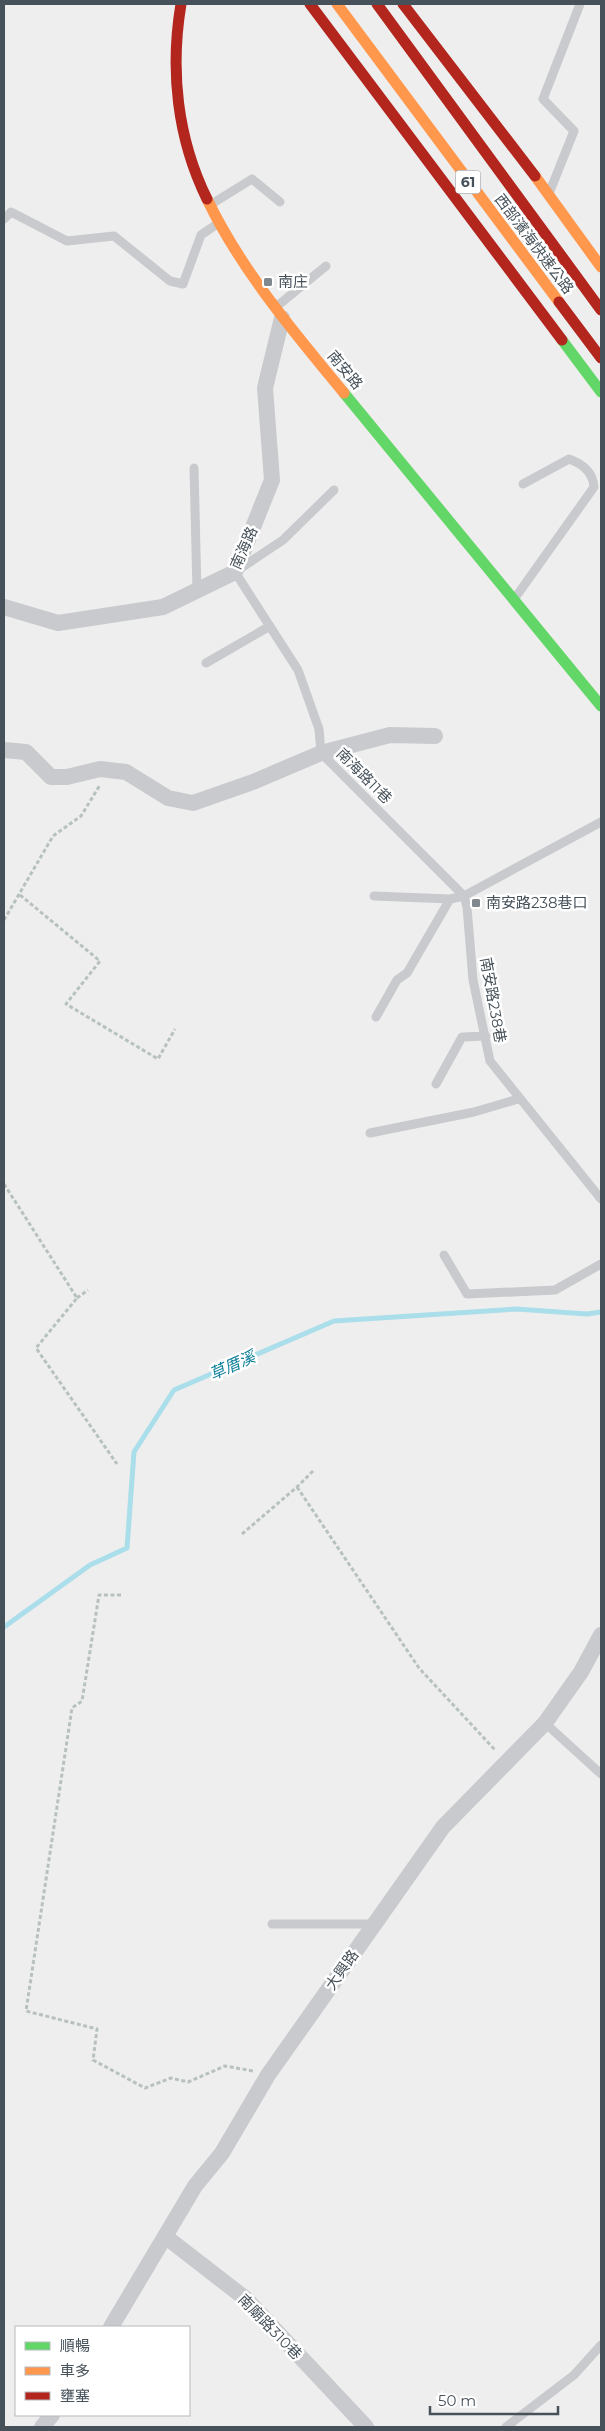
<svg xmlns="http://www.w3.org/2000/svg" width="605" height="2431" viewBox="0 0 605 2431" font-family="Montserrat,'Noto Sans TC',sans-serif">
  <rect width="100%" height="100%" fill="#efeeee"/>
  <g fill="none" stroke-linecap="round" stroke-linejoin="round">
    <path stroke="#aadeea" stroke-width="5" d="M 4,1627 L 90,1565 L 127,1548 L 134,1452 L 174,1390 L 334,1321 L 516,1309 L 587,1314 L 601,1312"/>
    <path stroke="#b7c2be" stroke-width="3" stroke-dasharray="4 2.5" stroke-linecap="butt" d="M 20,895 L 100,961 L 66,1004 L 158,1059 L 175,1029
      M 4,920 L 53,836 L 81,816 L 100,785
      M 4,1184 L 77,1298 L 36,1348 L 117,1464
      M 77,1298 L 88,1290
      M 297,1487 L 419,1668 L 496,1751
      M 242,1534 L 297,1487 L 314,1470
      M 121,1595 L 99,1595 L 82,1701 L 72,1708 L 26,2011 L 97,2029 L 93,2060 L 145,2088 L 171,2078 L 188,2082 L 225,2066 L 253,2071"/>
    <path stroke="#c8cacd" stroke-width="9" d="M 550,191 L 574,131 L 543,99 L 580,4
      M 210,205 L 252,179 L 280,202
      M 4,219 L 11,212 L 67,241 L 114,236 L 170,281 L 183,284 L 201,235 L 217,224
      M 276,307 L 326,266
      M 194,468 L 197,592
      M 334,490 L 283,540 L 235,572 L 298,670 L 319,729 L 321,753 L 464,896 L 467,907 L 473,980 L 490,1061 L 601,1199
      M 515,598 L 594,487 C 593,472 583,464 569,459 L 523,484
      M 206,663 L 270,626
      M 374,896 L 450,899
      M 376,1017 L 397,980 L 407,973 L 450,899 L 464,896 L 601,822
      M 436,1084 L 462,1037 L 486,1036
      M 370,1133 L 474,1112 L 518,1099
      M 444,1255 L 467,1294 L 555,1290 L 601,1264
      M 545,1723 L 601,1774
      M 272,1924 L 375,1924
      M 506,2427 L 574,2375 L 601,2345"/>
    <path stroke="#c8cacd" stroke-width="16" d="M 4,607 L 58,623 L 163,607 L 235,572 L 272,480 L 265,388 L 282,318
      M 4,750 L 26,752 L 51,777 L 67,777 L 100,769 L 126,772 L 168,798 L 193,803 L 253,782 L 321,753 L 390,735 L 435,736
      M 166,2237 L 246,2299 L 366,2427
      M 111,2327 L 195,2186 L 222,2153 L 268,2075 L 443,1827 L 545,1723 L 581,1672 L 601,1635
      M 42,2427 L 52,2415"/>
    <path stroke="#63d668" stroke-width="11" d="M 562,340 L 601,392
      M 344,393 L 601,706"/>
    <path stroke="#ff974d" stroke-width="11" d="M 337,4 L 559,302
      M 535,176 L 601,267
      M 207,199 C 241,270 294,332 344,393"/>
    <path stroke="#b3261e" stroke-width="11" d="M 181,4 C 170,70 177,138 207,199
      M 310,4 L 562,340
      M 377,4 L 601,310
      M 403,4 L 535,176
      M 559,302 L 601,358"/>
  </g>
  <g fill="#81888e" stroke="#fff" stroke-width="2">
    <rect x="263" y="277" width="10" height="10" rx="2.5"/>
    <rect x="471" y="898" width="10" height="10" rx="2.5"/>
  </g>
  <g text-anchor="middle" stroke-width="5" stroke-linejoin="round" paint-order="stroke">
    <rect fill="#fff" stroke="#7e858c" stroke-width="1" x="455.5" y="170.5" width="25" height="23" rx="4"/>
    <g font-size="14" font-weight="bold" fill="#46515a">
      <text x="468" y="187">61</text>
    </g>
    <g font-size="15" fill="#46515a" stroke="#fff">
      <text transform="translate(534 244) rotate(53)" y="5">西部濱海快速公路</text>
      <text transform="translate(345 370) rotate(50)" y="5">南安路</text>
      <text transform="translate(244 548) rotate(-66)" y="5">南海路</text>
      <text transform="translate(364 776) rotate(45)" y="5">南海路11巷</text>
      <text transform="translate(493 1000) rotate(80)" y="5">南安路238巷</text>
      <text transform="translate(342 1970) rotate(-55)" y="5">大興路</text>
      <text transform="translate(270 2327) rotate(46)" y="5">南廟路310巷</text>
    </g>
    <g font-size="15" fill="#46515a" stroke="#fff" text-anchor="start">
      <text x="278" y="287">南庄</text>
      <text x="486" y="908">南安路238巷口</text>
    </g>
    <g font-size="16" font-style="italic" fill="#12819b" stroke="#fff">
      <text transform="translate(232 1365) rotate(-24)" y="6">草厝溪</text>
    </g>
  </g>
  <rect width="605" height="2431" fill="none" stroke="#46515a" stroke-width="10"/>
  <rect x="15" y="2326" width="175" height="90" fill="#ffffff" stroke="#b5b9bd"/>
  <rect x="25" y="2342" width="25" height="8" fill="#63d668" stroke="#b5b9bd"/>
  <text x="60" y="2351" font-size="15" fill="#46515a">順暢</text>
  <rect x="25" y="2367" width="25" height="8" fill="#ff974d" stroke="#b5b9bd"/>
  <text x="60" y="2376" font-size="15" fill="#46515a">車多</text>
  <rect x="25" y="2392" width="25" height="8" fill="#b3261e" stroke="#b5b9bd"/>
  <text x="60" y="2401" font-size="15" fill="#46515a">壅塞</text>
  <path d="M430 2406v8h128v-8" fill="none" stroke="#46515a" stroke-width="2.5"/>
  <text x="438" y="2406" font-size="15" fill="#46515a" stroke="#ffffff" stroke-width="4" paint-order="stroke">50 m</text>
</svg>
